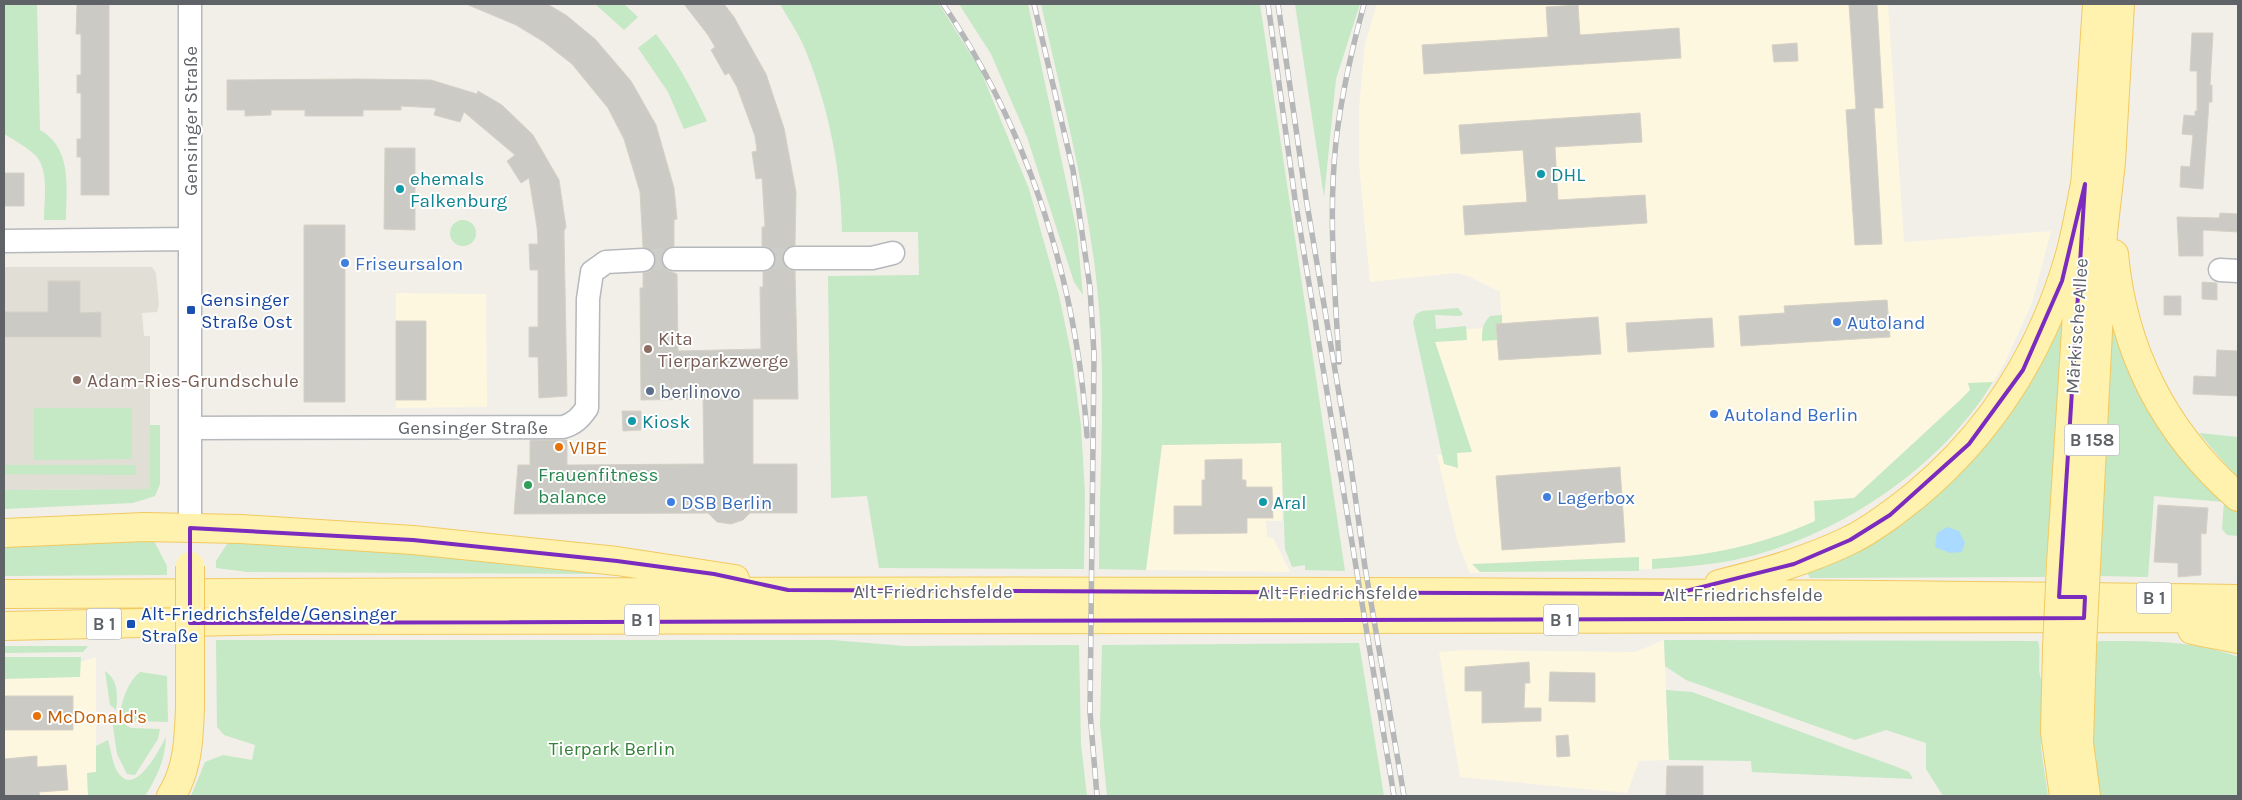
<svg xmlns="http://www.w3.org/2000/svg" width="2242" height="800" viewBox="0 0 2242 800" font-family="Karla,sans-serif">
  <rect width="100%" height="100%" fill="#f1efe8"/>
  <path fill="#fef7e0" d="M 1377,4 L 1888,4 L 1904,242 L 2051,231 L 2032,303 L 2004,364 L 1987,392 L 1950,436 L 1922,465 L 1877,499 L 1850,515 L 1786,545 L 1747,557 L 1699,566 L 1652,569 L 1470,573 L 1457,540 L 1437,455 L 1472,451 L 1432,332 L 1496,327 L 1496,324 L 1502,324 L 1500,292 L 1468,276 L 1456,273 L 1370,282 L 1359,164 L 1359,107 L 1365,44 Z
    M 396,293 L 486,294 L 487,407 L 396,408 Z
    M 1281,443 L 1282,521 L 1266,521 L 1267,537 L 1273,538 L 1290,572 L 1146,570 L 1162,445 Z
    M 1664,640 L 1669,760 L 1639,761 L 1627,793 L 1460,777 L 1439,652 L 1465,650 L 1635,652 Z
    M 96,657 L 96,772 L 87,773 L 88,796 L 4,796 L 4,663 L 81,662 Z"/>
  <path fill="#e1ded6" d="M 4,267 L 152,267 L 156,273 L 159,305 L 157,312 L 142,313 L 144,336 L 150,336 L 150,489 L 4,490 Z"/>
  <path fill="#c5e8c5" d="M 4,4 L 37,4 L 40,130 C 73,149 66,187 66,220 L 44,220 C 44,201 50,168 34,154 C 25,146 14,140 4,134 Z
    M 595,4 L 624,4 L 638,17 L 624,30 Z
    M 780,4 L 939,4 L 980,69 L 1029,189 L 1059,295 L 1072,358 L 1081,426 L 1085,493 L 1084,569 L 879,568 L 867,496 L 831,498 L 828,276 L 919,275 L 918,232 L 842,232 C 841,170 830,113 807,54 C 801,37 789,20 780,4 Z
    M 959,4 L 1028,4 L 1077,232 L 1083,295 L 1074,282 L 1027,137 L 991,54 Z
    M 1041,4 L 1260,4 L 1345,571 L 1305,570 L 1305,565 L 1292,567 L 1285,549 L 1281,443 L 1162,445 L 1146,570 L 1099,569 C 1099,482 1106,395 1099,308 C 1091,205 1063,104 1041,4 Z
    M 1295,4 L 1360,4 L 1336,79 L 1324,197 Z
    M 656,34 C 677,61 692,89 707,121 L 684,129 L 668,92 L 638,48 Z
    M450 233a13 13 0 1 1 26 0a13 13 0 1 1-26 0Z
    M 2068,302 L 2045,577 L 1810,578 L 1805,568 L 1881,532 Z
    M 1458,308 L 1463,314 L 1460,316 L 1435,315 L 1436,329 L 1466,326 L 1467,340 L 1435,342 L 1472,452 L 1457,453 L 1458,468 L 1444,464 L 1413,322 L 1416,314 L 1422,311 Z
    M 2113,314 L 2238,510 L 2238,536 L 2227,535 L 2222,529 L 2224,502 L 2154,496 L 2148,577 L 2098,576 Z
    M 1502,315 L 1502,324 L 1496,324 L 1497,340 L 1482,341 C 1482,329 1482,325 1490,316 Z
    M 1993,382 C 1941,467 1843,533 1747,557 C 1716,565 1684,567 1652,569 L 1652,559 C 1710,556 1762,545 1815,521 L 1814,501 L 1854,498 L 1959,401 L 1970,390 L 1968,383 Z
    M 34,408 L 132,408 L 132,459 L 34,460 Z
    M 150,425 L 160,425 L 160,484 L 155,496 L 133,503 L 4,509 L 4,490 L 150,489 Z
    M 2199,433 L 2238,437 L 2238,479 Z
    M 4,465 L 136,465 L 136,475 L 4,474 Z
    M 153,539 L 167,566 L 167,575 L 4,576 L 4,545 Z
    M 225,539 L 284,540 L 605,569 L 606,574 L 248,572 L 216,568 L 216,561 L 227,544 Z
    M 1639,557 L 1639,571 L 1480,572 L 1472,564 Z
    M 216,640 L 832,640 L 905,646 L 1079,645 L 1081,744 L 1087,796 L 191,796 L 205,762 L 223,755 L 252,760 L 255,745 L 224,735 L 217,727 Z
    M 1664,640 L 2038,641 C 2042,654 2036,669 2042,681 L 2041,748 L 2048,796 L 1943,796 L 1926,769 L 1926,743 L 1886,730 L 1855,740 L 1686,680 L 1665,666 Z
    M 2098,641 C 2146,641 2193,640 2238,657 L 2238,796 L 2096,796 L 2090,763 L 2095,647 Z
    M 1359,643 L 1384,796 L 1107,796 L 1100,725 L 1102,645 Z
    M 4,646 L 88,646 L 83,652 L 4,653 Z
    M 4,657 L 81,657 L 80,677 L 4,679 Z
    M 105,671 C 118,680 118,694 116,710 L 110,705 Z
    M 140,672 L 167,676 L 168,722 L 134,721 L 120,712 C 123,698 128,682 140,672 Z
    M 1666,690 L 1692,692 L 1897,767 L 1909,772 L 1913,779 L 1752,772 L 1751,761 L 1669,760 Z
    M 112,720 L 119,721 L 131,728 L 160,729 L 158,739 L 135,775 L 127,774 L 117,754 Z
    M 166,737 C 165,760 157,777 145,796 L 88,796 L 87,773 L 96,772 L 96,746 L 108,740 C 111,750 112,762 117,771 C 134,800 159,750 166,737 Z"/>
  <path fill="#aadaff" d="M 1947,527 L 1959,531 L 1965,543 L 1962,552 L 1950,553 L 1935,547 L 1937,533 Z"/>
  <path fill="#cccac5" stroke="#d6d1c6" d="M 77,4 L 109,5 L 109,195 L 81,195 L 81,157 L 77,157 L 77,139 L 81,139 L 81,93 L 77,93 L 77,75 L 81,75 L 81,34 L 76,34 Z
    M 466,4 L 547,4 L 566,15 L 595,39 L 631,81 L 656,125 L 674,188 L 677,219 L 674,220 L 674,246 L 663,252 L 661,259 L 667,270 L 677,274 L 678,351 L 761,349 L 760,287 L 763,287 L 763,272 L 770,270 L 776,259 L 775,253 L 770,248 L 762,246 L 762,227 L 765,227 L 762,178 L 756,179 L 752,152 L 757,151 L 755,136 L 737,87 L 729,73 L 725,75 L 711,50 L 715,47 L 708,35 L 684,4 L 724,4 L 734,17 L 766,74 L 784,128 L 796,192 L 795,245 L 784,251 L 782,258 L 788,269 L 795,271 L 798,399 L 753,399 L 753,464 L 797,464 L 797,513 L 750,513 L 743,520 L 731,524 L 717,522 L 708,513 L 514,514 L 518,465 L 530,465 L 530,440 L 567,440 L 567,465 L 704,464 L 703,399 L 641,400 L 640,288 L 643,288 L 643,273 L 651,271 L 656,259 L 654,252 L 643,247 L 640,192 L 624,139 L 608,108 L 572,64 L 544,42 L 516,25 Z
    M 1849,4 L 1877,4 L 1883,108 L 1874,108 L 1882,244 L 1855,245 L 1846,110 L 1856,109 Z
    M 1578,5 L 1580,35 L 1679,28 L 1681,58 L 1424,74 L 1422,45 L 1548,37 L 1546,7 Z
    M 2192,33 L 2213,33 L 2210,85 L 2212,85 L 2212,102 L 2209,102 L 2203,189 L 2180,187 L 2181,166 L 2190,167 L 2193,135 L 2182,134 L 2184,115 L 2195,116 L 2195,111 L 2197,111 L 2197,71 L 2190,71 Z
    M 1797,43 L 1798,61 L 1774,62 L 1772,45 Z
    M 358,79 L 431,80 L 477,94 L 478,91 L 502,105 L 533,135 L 559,180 L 566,227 L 564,231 L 567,396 L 539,398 L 538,357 L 529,357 L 529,327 L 538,327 L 538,270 L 530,270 L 529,244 L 538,244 L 537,227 L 529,178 L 521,183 L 507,161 L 515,155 L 464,112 L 460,122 L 434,115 L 436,108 L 401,106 L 401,110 L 363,110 L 363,116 L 305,116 L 305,110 L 271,110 L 271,115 L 245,116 L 245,110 L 227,110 L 227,80 Z
    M 1640,113 L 1642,142 L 1555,147 L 1558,200 L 1645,195 L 1647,223 L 1465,235 L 1463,206 L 1527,202 L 1523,150 L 1461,154 L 1459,125 Z
    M 385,148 L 415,148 L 415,230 L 384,229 Z
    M 4,173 L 24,173 L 24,206 L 4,206 Z
    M 2220,213 L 2238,214 L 2238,232 L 2203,230 L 2203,256 L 2179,256 L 2177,217 L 2219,218 Z
    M 304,225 L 345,225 L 345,402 L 304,402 Z
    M 48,281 L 80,281 L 80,313 L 101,312 L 101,337 L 4,337 L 4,312 L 48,312 Z
    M 2202,282 L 2217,283 L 2217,300 L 2202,299 Z
    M 2164,296 L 2181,296 L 2181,315 L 2164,315 Z
    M 1887,300 L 1890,337 L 1741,346 L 1739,316 L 1785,313 L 1784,306 Z
    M 1598,317 L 1601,354 L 1499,360 L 1496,324 Z
    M 1712,318 L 1714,347 L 1628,352 L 1626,323 Z
    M 396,321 L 426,321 L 426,400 L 396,400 Z
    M 2217,350 L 2238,351 L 2238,396 L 2193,394 L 2194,376 L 2216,377 Z
    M 622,411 L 641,411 L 641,430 L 623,431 Z
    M 1242,459 L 1242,480 L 1246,480 L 1246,487 L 1272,487 L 1273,518 L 1247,518 L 1247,533 L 1174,534 L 1174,506 L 1202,506 L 1202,480 L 1205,480 L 1205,460 Z
    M 1620,467 L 1625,542 L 1502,550 L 1496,476 Z
    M 2158,505 L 2208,508 L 2206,534 L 2201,533 L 2201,575 L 2178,577 L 2178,563 L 2154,562 Z
    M 1529,662 L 1530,683 L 1525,683 L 1524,708 L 1541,708 L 1541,721 L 1482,723 L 1482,691 L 1465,691 L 1465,667 Z
    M 1550,672 L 1595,673 L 1595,702 L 1549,701 Z
    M 4,696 L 73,696 L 73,730 L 4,730 Z
    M 1568,735 L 1570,756 L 1557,757 L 1556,736 Z
    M 37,756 L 37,767 L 66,765 L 68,790 L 39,792 L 40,796 L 4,796 L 4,759 Z
    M 1667,766 L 1703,766 L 1703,796 L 1666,796 Z"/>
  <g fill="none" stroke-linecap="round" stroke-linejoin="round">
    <path stroke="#ccccc8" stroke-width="22" stroke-dasharray="22 11" stroke-linecap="butt" d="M 763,259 L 795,258
      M 643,260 L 674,259"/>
    <defs>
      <path id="minor" d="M 4,241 L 190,239
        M 795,258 L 872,258 L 893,253
        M 674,259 L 763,259
        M 2220,270 L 2238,271
        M 190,428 L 563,427 C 574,424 580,418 587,408 L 588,299 L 592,272 L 606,262 L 643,260
        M 190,528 L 190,4"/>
      <path id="major" d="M 2084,202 L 2097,4
        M 2114,254 C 2123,351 2165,433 2238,497
        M 4,533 L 144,527 L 241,529 L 413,540 L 617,561 L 735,579
        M 2061,564 L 2081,252
        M 2086,565 L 2103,233 L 2111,162 L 2120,4
        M 1719,584 C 1764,573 1806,561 1848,541 C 1873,529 1896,511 1917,494 C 1991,432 2042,351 2069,258 C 2076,234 2080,209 2085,184
        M 4,594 C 749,591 1493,589 2238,599
        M 4,626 L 285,620 L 2238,618
        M 2192,630 L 2238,639
        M 2082,647 L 2079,743 L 2086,796
        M 2057,648 L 2055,732 L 2064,796
        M 171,796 C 188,770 189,737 190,707"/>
    </defs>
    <use href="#minor" stroke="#b5b8bc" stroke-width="25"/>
    <use href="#major" stroke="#f2c960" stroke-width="30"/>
    <use href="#minor" stroke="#fff" stroke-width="22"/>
    <use href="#major" stroke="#fff2af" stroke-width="28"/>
    <defs>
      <path id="rail" d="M 943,4 C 1029,131 1077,283 1087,436
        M 1034,4 L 1073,170 L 1090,288 L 1094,354 L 1090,712 L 1097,796
        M 1268,4 L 1295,199 L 1394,796
        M 1278,4 L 1306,198 L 1350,459 L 1365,567 L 1404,796
        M 1339,362 C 1335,289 1328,215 1336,142 C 1341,95 1352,49 1364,4"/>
    </defs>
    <use href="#rail" stroke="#b6b7b8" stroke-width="5.5"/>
    <use href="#rail" stroke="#fff" stroke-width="4" stroke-dasharray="11" stroke-linecap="butt"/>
    <defs>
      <path id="major-bridge" d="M 190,566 L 190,707
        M 2082,647 L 2086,565
        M 2057,648 L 2061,564"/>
    </defs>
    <use href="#major-bridge" stroke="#f2c960" stroke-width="30" stroke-linecap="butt"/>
    <use href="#major-bridge" stroke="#fff2af" stroke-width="28"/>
  </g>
  <path fill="none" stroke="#7b2cbf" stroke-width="4" stroke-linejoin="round" d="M 2085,184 L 2059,597 L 2085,597 L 2084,618 L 190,623 L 190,528 L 413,540 L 617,561 L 714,574 L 788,590 L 1674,594 L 1794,564 L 1850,540 L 1890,515 L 1969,444 L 2023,370 L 2062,281 Z"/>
  <g fill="#0f9aa8" stroke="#fff" stroke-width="2">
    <circle cx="1541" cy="174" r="5"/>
    <circle cx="400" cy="189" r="5"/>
    <circle cx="632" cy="421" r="5"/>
    <circle cx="1263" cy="502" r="5"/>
  </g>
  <g fill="#3f7fe0" stroke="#fff" stroke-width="2">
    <circle cx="345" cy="263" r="5"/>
    <circle cx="1837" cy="322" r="5"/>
    <circle cx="1714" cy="414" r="5"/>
    <circle cx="1547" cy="497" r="5"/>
    <circle cx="671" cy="502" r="5"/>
  </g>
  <g fill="#1a4fb4" stroke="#fff" stroke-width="2">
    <rect x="186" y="305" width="10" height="10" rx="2.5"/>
    <rect x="126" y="619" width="10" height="10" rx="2.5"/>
  </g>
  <g fill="#8d6e63" stroke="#fff" stroke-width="2">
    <circle cx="648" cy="349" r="5"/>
    <circle cx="77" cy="380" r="5"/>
  </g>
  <circle fill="#5c6f8a" stroke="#fff" stroke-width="2" cx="650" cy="391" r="5"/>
  <g fill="#e8710a" stroke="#fff" stroke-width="2">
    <circle cx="559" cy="447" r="5"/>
    <circle cx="37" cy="716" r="5"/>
  </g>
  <circle fill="#2e9e5b" stroke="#fff" stroke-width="2" cx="528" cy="485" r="5"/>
  <g text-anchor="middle" stroke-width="4" stroke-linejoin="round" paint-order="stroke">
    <g fill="#fff" stroke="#8f9295" stroke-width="1">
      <rect x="2064.5" y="424.5" width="55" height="31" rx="4"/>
      <rect x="2136.5" y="582.5" width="35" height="31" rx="4"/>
      <rect x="624.5" y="604.5" width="35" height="31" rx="4"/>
      <rect x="1543.5" y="604.5" width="35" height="31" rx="4"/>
      <rect x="86.5" y="608.5" width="35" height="31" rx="4"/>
    </g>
    <g font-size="18" font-weight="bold" fill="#5f6368">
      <text x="2092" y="446">B 158</text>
      <text x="2154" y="604">B 1</text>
      <text x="642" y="626">B 1</text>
      <text x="1561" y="626">B 1</text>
      <text x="104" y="630">B 1</text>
    </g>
    <g font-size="19" fill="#5f6368" stroke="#fff">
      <text transform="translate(190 121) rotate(-90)" y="7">Gensinger Straße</text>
      <text transform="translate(2076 326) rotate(-86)" y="7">Märkische Allee</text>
      <text x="473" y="434">Gensinger Straße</text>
      <text x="933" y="598">Alt-Friedrichsfelde</text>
      <text x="1338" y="599">Alt-Friedrichsfelde</text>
      <text x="1743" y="601">Alt-Friedrichsfelde</text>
    </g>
    <g font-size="19" fill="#0d838f" stroke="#fff" text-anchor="start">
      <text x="1551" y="181">DHL</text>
      <text x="410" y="185">ehemals<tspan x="410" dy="22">Falkenburg</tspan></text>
      <text x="642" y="428">Kiosk</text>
      <text x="1273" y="509">Aral</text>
    </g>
    <g font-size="19" fill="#366cbe" stroke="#fff" text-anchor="start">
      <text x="355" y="270">Friseursalon</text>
      <text x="1847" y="329">Autoland</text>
      <text x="1724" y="421">Autoland Berlin</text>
      <text x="1557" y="504">Lagerbox</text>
      <text x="681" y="509">DSB Berlin</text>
    </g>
    <g font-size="19" fill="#164399" stroke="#fff" text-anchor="start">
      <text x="201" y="306">Gensinger<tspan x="201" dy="22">Straße Ost</tspan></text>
      <text x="141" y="620">Alt-Friedrichsfelde/Gensinger<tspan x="141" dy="22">Straße</tspan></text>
    </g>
    <g font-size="19" fill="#785e54" stroke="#fff" text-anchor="start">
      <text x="658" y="345">Kita<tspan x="658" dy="22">Tierparkzwerge</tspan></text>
      <text x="87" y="387">Adam-Ries-Grundschule</text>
    </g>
    <g font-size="19" fill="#4e5e75" stroke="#fff" text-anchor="start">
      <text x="660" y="398">berlinovo</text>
    </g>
    <g font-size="19" fill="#c56008" stroke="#fff" text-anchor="start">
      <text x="569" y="454">VIBE</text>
      <text x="47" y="723">McDonald's</text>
    </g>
    <g font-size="19" fill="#27864d" stroke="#fff" text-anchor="start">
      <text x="538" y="481">Frauenfitness<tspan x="538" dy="22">balance</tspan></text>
    </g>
    <g font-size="19" fill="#348238" stroke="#fff">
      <text x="612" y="755">Tierpark Berlin</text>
    </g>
  </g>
  <rect width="2242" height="800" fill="none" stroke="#5f6368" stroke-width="10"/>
</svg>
